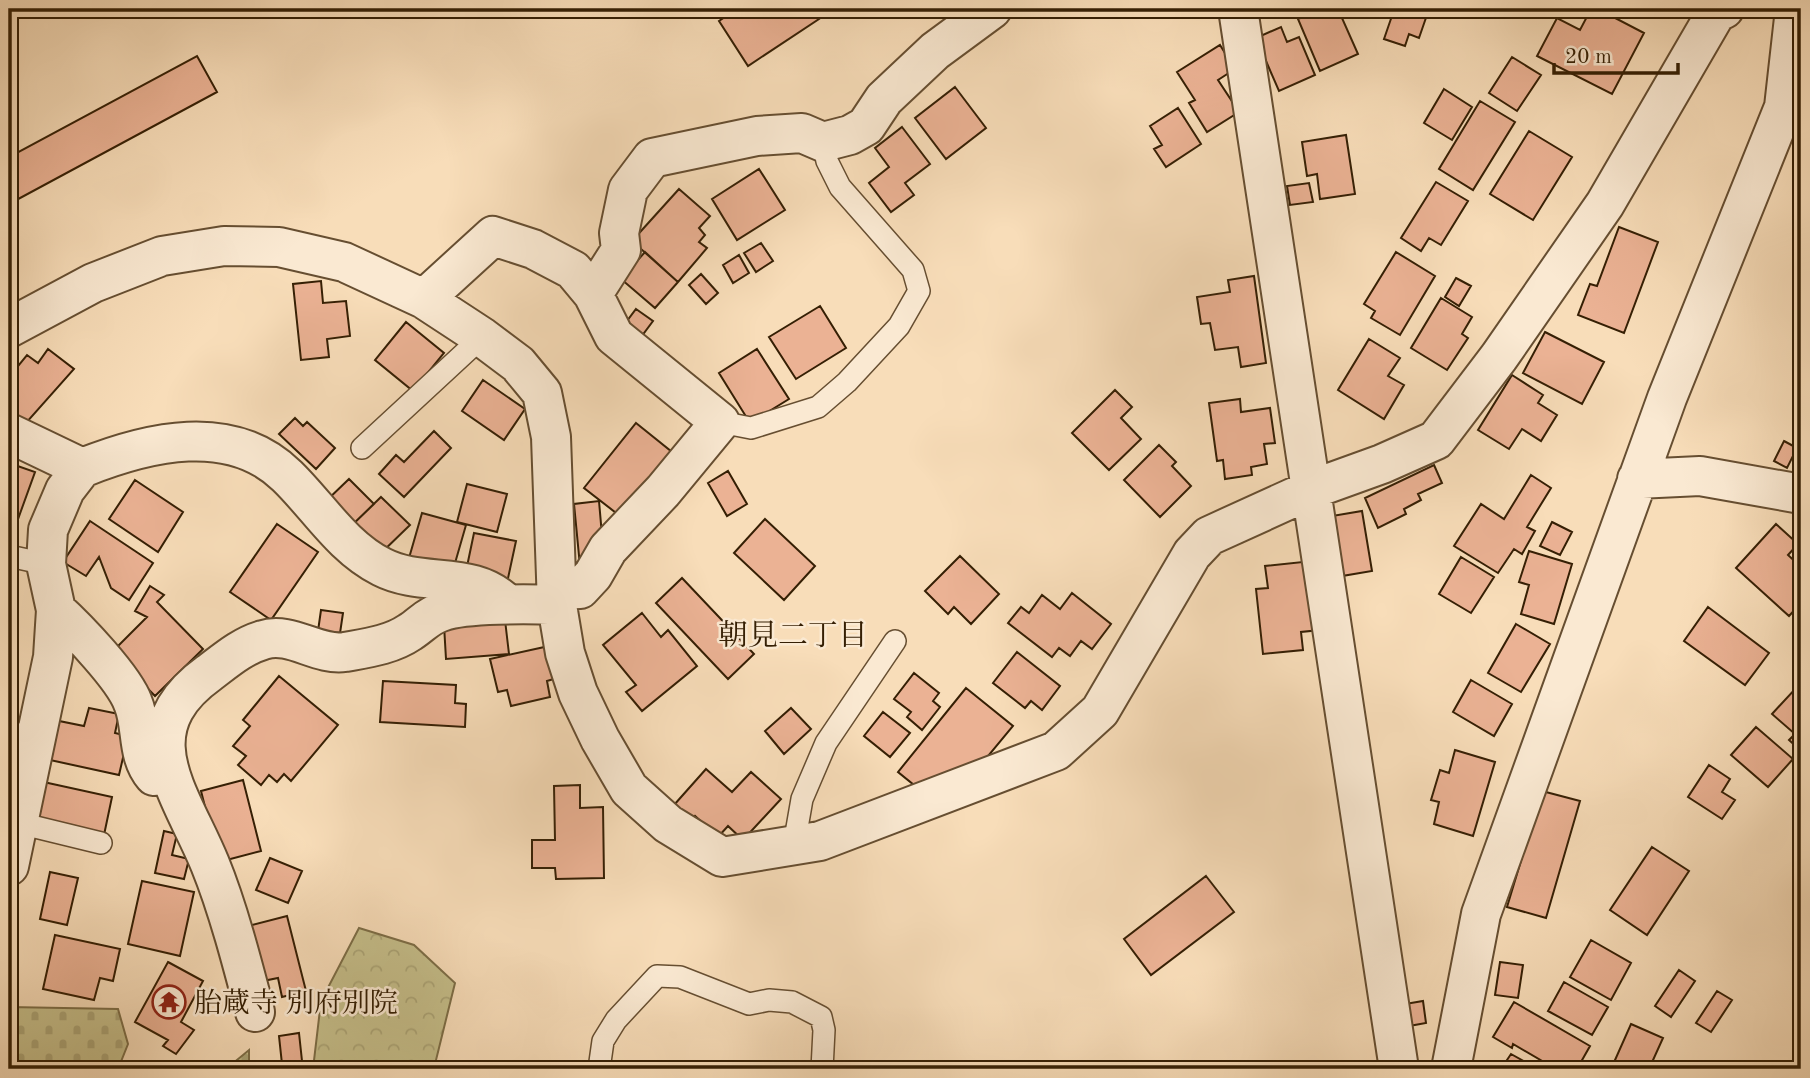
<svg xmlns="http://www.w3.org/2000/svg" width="1810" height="1078" viewBox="0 0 1810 1078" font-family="'Old Standard TT','Noto Serif JP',serif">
  <defs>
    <pattern id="forest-crowns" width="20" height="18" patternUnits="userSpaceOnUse" patternTransform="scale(1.75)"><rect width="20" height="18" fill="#c5be8a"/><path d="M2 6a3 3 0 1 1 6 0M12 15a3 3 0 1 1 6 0" fill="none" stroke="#aaa375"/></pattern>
    <pattern id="cemetery-stones" width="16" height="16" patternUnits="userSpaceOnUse" patternTransform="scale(1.75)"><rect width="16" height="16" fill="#c5be8a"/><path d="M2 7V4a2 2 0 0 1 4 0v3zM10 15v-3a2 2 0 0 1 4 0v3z" fill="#aaa375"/></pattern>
  </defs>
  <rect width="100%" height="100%" fill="#f8ddb9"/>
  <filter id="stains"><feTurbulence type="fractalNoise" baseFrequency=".00286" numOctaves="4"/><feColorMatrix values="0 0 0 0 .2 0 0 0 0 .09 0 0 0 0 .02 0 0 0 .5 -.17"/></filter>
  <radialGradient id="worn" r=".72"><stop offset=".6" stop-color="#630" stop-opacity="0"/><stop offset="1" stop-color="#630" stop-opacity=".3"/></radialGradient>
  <path fill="url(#forest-crowns)" stroke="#7d6e47" stroke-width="2" d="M 359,928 L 414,945 L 455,983 L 436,1060 L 441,1069 L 313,1069 L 321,1001 Z"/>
  <path fill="url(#cemetery-stones)" stroke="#7d6e47" stroke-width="2" d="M 9,1007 L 118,1009 L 128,1044 L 118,1069 L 9,1069 Z
    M 249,1050 L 249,1069 L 226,1069 Z"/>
  <path fill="#ebb294" stroke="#351f04" stroke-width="2" d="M 737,9 L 812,9 L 819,19 L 748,66 L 719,21 Z
    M 1320,9 L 1338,9 L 1358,54 L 1320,71 L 1298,19 Z
    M 1391,9 L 1429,9 L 1419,38 L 1409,34 L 1405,46 L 1384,39 L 1394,10 Z
    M 1591,9 L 1598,9 L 1644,33 L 1612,94 L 1537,56 L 1557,18 L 1580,30 Z
    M 1281,27 L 1287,42 L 1299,37 L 1315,75 L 1279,91 L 1256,38 Z
    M 1220,45 L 1235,69 L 1218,80 L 1239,112 L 1207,132 L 1189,103 L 1195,100 L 1177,72 Z
    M 197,56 L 217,92 L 9,204 L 9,157 Z
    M 1512,57 L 1541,75 L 1517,111 L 1489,93 Z
    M 955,87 L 986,128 L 946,159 L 915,118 Z
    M 1444,89 L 1472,107 L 1452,140 L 1424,123 Z
    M 1480,101 L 1515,122 L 1473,190 L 1439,169 Z
    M 1178,108 L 1201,144 L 1166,167 L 1154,149 L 1162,145 L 1150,126 Z
    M 902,127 L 930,164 L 905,183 L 914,195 L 891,212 L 869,183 L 889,167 L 875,148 Z
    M 1529,131 L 1572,157 L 1533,220 L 1490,194 Z
    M 1346,135 L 1355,194 L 1320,199 L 1317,174 L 1307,176 L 1302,142 Z
    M 759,169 L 785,210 L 737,240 L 712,199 Z
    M 1436,182 L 1468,201 L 1441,245 L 1429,238 L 1421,251 L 1401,238 Z
    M 1309,183 L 1313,202 L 1290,205 L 1287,186 Z
    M 679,189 L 710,216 L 699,228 L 705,235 L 699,242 L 707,248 L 678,282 L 632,241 Z
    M 1619,227 L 1658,242 L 1624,333 L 1578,315 L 1590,284 L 1597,286 Z
    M 761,243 L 773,261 L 756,272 L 744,253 Z
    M 645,252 L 678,282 L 655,308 L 621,279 Z
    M 1396,252 L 1435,276 L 1400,335 L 1371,318 L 1375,311 L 1364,304 Z
    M 739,255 L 749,273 L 733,283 L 723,265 Z
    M 701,274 L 718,293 L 706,304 L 689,285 Z
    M 1254,276 L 1266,363 L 1241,367 L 1238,347 L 1215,350 L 1210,323 L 1201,324 L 1197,297 L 1230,292 L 1228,280 Z
    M 1456,278 L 1471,286 L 1459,306 L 1445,297 Z
    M 321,281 L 323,303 L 346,301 L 350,336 L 327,339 L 329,357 L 301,360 L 293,284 Z
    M 1441,298 L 1472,317 L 1462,334 L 1468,338 L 1447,370 L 1411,348 Z
    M 820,306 L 846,348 L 796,379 L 769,337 Z
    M 636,309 L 653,321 L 638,341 L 621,329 Z
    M 406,322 L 444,353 L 413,391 L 375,360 Z
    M 1545,332 L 1604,362 L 1582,404 L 1523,373 Z
    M 1369,339 L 1400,358 L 1388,376 L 1404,385 L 1384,419 L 1338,390 Z
    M 48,349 L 74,369 L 26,423 L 9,411 L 9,377 L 27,355 L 38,363 Z
    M 757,349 L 789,399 L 750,423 L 719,373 Z
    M 1512,375 L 1543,395 L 1538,403 L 1557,415 L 1541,441 L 1522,429 L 1509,449 L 1478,430 Z
    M 483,380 L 525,409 L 504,440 L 462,411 Z
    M 1115,390 L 1132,407 L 1121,418 L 1141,439 L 1109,470 L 1072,433 Z
    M 1240,399 L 1241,412 L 1270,408 L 1275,443 L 1264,444 L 1267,464 L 1251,467 L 1252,475 L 1225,479 L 1223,460 L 1217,461 L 1209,403 Z
    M 295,418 L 303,426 L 307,422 L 335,448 L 316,469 L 279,434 Z
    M 636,423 L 672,452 L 620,516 L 584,488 Z
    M 434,431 L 451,448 L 404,497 L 379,474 L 396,455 L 404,462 Z
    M 1784,441 L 1797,448 L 1787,468 L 1774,461 Z
    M 1159,445 L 1176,462 L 1172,466 L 1191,486 L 1160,517 L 1124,480 Z
    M 9,463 L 35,472 L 13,533 L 9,531 Z
    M 1434,465 L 1442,483 L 1418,494 L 1421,500 L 1404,509 L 1406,514 L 1378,528 L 1365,498 Z
    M 728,471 L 747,504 L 727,516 L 708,483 Z
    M 1531,475 L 1551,488 L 1527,527 L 1535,531 L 1522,554 L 1514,549 L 1498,573 L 1454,546 L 1481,504 L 1504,519 Z
    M 349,479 L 374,504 L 349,528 L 324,503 Z
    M 135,480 L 183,512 L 158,552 L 109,519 Z
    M 467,484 L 507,494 L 497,532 L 457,522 Z
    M 381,497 L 410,525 L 377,557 L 349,528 Z
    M 599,501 L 603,547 L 580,566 L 574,504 Z
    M 1362,511 L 1372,571 L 1342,576 L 1332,516 Z
    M 422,513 L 466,525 L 451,577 L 407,565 Z
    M 765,519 L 815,566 L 784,600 L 734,553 Z
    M 90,521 L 153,563 L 129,600 L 111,588 L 99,557 L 86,576 L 63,562 Z
    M 1552,522 L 1572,532 L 1560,555 L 1540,546 Z
    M 277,524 L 318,552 L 271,620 L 230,592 Z
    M 1776,524 L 1798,544 L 1788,555 L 1801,567 L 1801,603 L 1789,616 L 1736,568 Z
    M 474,533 L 516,541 L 507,583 L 465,576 Z
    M 1529,551 L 1572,564 L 1554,624 L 1521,614 L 1529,585 L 1519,582 Z
    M 960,556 L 999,594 L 971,624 L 954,607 L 948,614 L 925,591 Z
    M 1461,557 L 1494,577 L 1471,613 L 1439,594 Z
    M 1312,561 L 1320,630 L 1301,632 L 1303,650 L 1263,654 L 1256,589 L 1268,588 L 1265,566 Z
    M 682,578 L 754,654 L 728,679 L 656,603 Z
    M 150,586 L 164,595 L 157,602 L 203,649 L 155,696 L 112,652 L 147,617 L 135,611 Z
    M 1072,593 L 1111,624 L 1092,649 L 1081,641 L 1070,656 L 1059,648 L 1052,657 L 1008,623 L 1021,607 L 1029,613 L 1042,595 L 1060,609 Z
    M 1708,607 L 1769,653 L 1745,685 L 1684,641 Z
    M 321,610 L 343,613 L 339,640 L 317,638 Z
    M 642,613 L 661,637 L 668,630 L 697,666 L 642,711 L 626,692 L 636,685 L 603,645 Z
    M 505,620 L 509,654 L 446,659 L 444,625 Z
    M 1516,624 L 1550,644 L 1521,692 L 1488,673 Z
    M 549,646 L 557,678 L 547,681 L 550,697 L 511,706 L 507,690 L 498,692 L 490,659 Z
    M 1017,652 L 1060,686 L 1042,710 L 1031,701 L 1025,708 L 993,683 Z
    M 914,673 L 939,693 L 933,701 L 940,707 L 922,730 L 907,717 L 911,712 L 894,699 Z
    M 279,676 L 338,725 L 291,781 L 284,774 L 277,782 L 269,775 L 261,785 L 238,765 L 246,756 L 233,746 L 250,726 L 243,720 Z
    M 1471,680 L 1512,704 L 1494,736 L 1453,712 Z
    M 383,681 L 456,685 L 455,703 L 466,704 L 465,727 L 380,722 Z
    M 966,688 L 1013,726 L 984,761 L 919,789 L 898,772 Z
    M 1796,688 L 1801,692 L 1801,751 L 1789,740 L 1795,734 L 1772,714 Z
    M 89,708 L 119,714 L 115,733 L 128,736 L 119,775 L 50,760 L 59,721 L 84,726 Z
    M 791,708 L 811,729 L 784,754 L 765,731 Z
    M 883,712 L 910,733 L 890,757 L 864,736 Z
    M 1756,727 L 1793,759 L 1768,787 L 1731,755 Z
    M 1455,750 L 1495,762 L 1473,836 L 1434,824 L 1439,802 L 1431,800 L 1440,770 L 1449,773 Z
    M 1709,765 L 1730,779 L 1722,792 L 1735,800 L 1722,819 L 1688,797 Z
    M 706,769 L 732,792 L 751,772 L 781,799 L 743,840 L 728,826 L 718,837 L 695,816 L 691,820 L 674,805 Z
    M 243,780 L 261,851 L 219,862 L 201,791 Z
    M 39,781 L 112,797 L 104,835 L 31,819 Z
    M 580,785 L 580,808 L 603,807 L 604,878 L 556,879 L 555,868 L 532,868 L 532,840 L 555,840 L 554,786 Z
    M 1542,791 L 1580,801 L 1546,918 L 1507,907 Z
    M 164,831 L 177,834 L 172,855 L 189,859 L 184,879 L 155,873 Z
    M 1652,847 L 1689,871 L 1647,935 L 1610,910 Z
    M 270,858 L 302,871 L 288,903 L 256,890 Z
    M 50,872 L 78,878 L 67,925 L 40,919 Z
    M 1206,876 L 1234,912 L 1151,975 L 1124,939 Z
    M 142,881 L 194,892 L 180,956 L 128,944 Z
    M 287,916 L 306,991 L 282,997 L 278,978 L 258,982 L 244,927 Z
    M 55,935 L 120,949 L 113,981 L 100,978 L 94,1000 L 43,989 Z
    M 1591,940 L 1631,963 L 1611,1000 L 1570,977 Z
    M 168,962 L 203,981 L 181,1022 L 194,1030 L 176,1054 L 163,1046 L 168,1040 L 135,1022 Z
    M 1500,962 L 1523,965 L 1518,998 L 1495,995 Z
    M 1679,970 L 1695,981 L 1671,1017 L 1655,1006 Z
    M 1564,982 L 1608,1007 L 1592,1035 L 1548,1011 Z
    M 1717,991 L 1732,1000 L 1711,1032 L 1696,1023 Z
    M 1423,1001 L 1426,1023 L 1409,1026 L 1405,1004 Z
    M 1514,1002 L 1590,1046 L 1577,1069 L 1556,1069 L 1513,1044 L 1512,1048 L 1493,1037 Z
    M 1631,1024 L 1663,1038 L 1649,1069 L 1611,1069 Z
    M 299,1033 L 302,1061 L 282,1064 L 279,1036 Z
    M 1511,1054 L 1538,1069 L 1501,1069 Z"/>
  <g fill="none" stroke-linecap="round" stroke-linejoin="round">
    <defs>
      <path id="service" d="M 720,422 L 751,428 L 818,407 L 847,382 L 899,326 L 919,291 L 913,270 L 840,187 L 827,161 L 823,142
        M 362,448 L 482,337
        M 9,556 L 46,564
        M 9,732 L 38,738
        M 19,823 L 101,843
        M 794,845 L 802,799 L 826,743 L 895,641
        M 599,1069 L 603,1041 L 616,1020 L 657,976 L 680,977 L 749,1004 L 769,1000 L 792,1002 L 821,1017 L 824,1030 L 822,1069"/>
      <path id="minor" d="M 1238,9 L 1399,1069
        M 593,294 L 621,250 L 619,233 L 628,190 L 652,158 L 757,136 L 802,133 L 823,142 L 850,135 L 866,126 L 884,99 L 935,51 L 992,9
        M 424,299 L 493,236 L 533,249 L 573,270 L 593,294 L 614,336 L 720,422 L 663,491 L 608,549 L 593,575 L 580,589 L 557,590
        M 9,328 L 93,283 L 162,256 L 224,246 L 279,247 L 344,262 L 424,299 L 482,337 L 518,364 L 542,393 L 551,437 L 557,605 L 565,653 L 578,693 L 600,739 L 629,789 L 668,824 L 722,857 L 820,841 L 1056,751 L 1100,711 L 1192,554 L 1209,536 L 1310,490 L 1382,464 L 1436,440 L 1499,357 L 1605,204 L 1716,13 L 1724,9
        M 9,433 L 82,468 L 65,490 L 48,530 L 46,564 L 56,610 L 53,657 L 9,866
        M 82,468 C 147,442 231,421 287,476 C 318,506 342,547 382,567 C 423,588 473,569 507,604
        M 1637,479 L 1700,476 L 1801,494
        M 56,610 C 77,629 124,678 133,703 C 143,727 136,755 154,776
        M 255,1012 C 243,966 228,908 210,864 C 181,793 127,732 209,673 C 225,661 242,646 263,640 C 291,631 317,656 345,652 C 367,648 391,645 410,632 C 421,625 428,616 441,612 C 464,603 531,604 557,605
        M 1451,1069 L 1481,914 L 1667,398 L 1784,107 L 1795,9"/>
    </defs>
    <use href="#service" stroke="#664e31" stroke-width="24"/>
    <use href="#minor" stroke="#664e31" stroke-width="42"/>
    <use href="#service" stroke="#fae9d2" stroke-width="21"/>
    <use href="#minor" stroke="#fae9d2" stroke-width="38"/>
  </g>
  <defs>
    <symbol id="temple-ring" viewBox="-11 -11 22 22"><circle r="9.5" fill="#fae9d2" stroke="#8f2418" stroke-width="1.5"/><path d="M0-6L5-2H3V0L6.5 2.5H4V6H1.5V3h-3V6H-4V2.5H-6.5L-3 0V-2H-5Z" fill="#8f2418"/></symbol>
  </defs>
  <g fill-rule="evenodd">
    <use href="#temple-ring" x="150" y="983" width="38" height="38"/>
  </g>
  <g text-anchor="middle" stroke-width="5" stroke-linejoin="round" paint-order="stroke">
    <g font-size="28" fill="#351f04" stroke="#fae9d2" text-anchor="start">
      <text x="194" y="1012">胎蔵寺 別府別院</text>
    </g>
    <g font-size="30" fill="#351f04" stroke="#fae9d2">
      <text x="793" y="645">朝見二丁目</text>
    </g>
  </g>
  <rect width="1810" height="1078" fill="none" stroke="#f8ddb9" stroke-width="35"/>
  <rect x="10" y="10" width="1789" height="1057" fill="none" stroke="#351f04" stroke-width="3.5"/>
  <rect x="18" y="18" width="1775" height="1043" fill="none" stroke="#351f04" stroke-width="2"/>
  <path d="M1554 63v10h124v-10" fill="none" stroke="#351f04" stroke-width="3.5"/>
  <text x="1565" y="63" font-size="21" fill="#351f04" stroke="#fae9d2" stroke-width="5" paint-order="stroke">20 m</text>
  <rect width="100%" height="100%" filter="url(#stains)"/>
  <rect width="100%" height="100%" fill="url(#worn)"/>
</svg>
